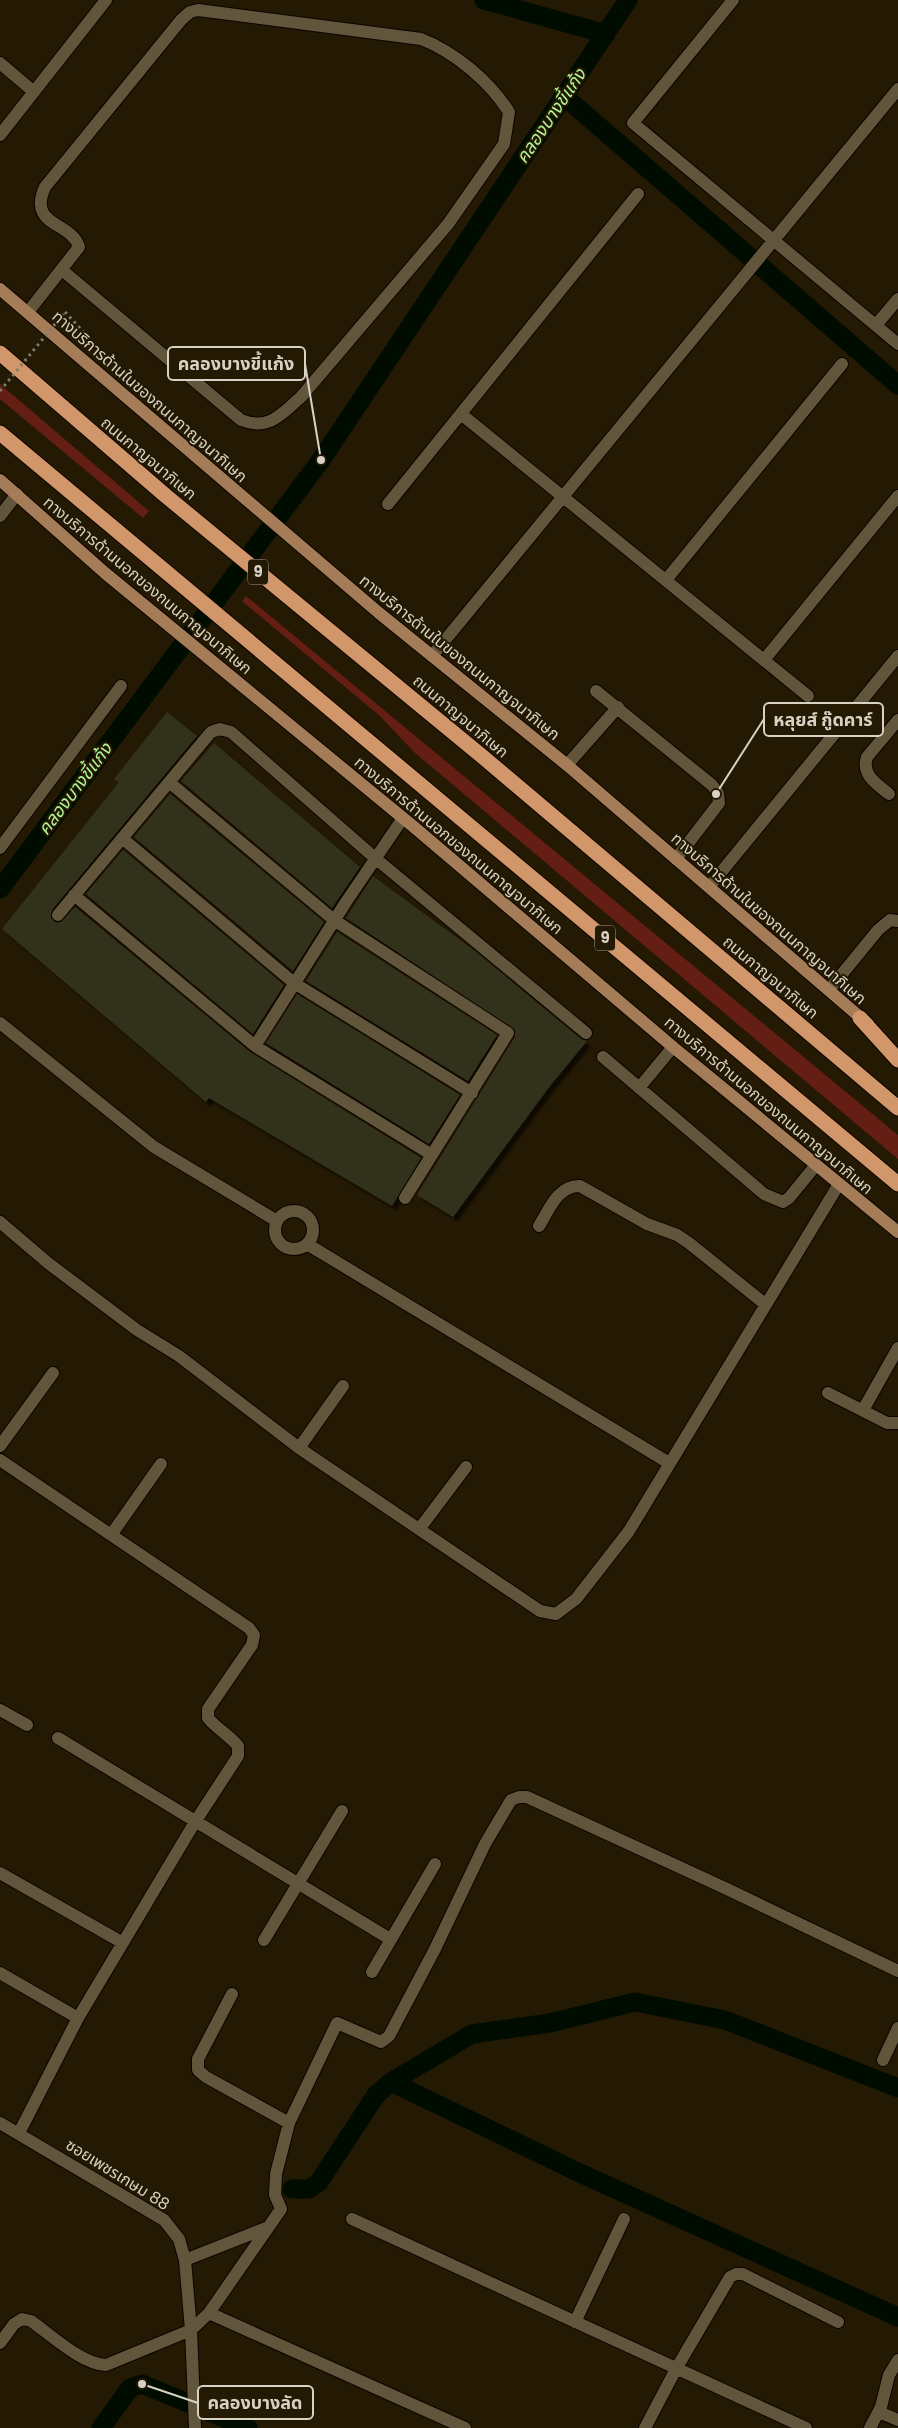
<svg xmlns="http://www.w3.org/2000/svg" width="898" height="2428" viewBox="0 0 898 2428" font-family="Poppins,'Noto Sans Thai',sans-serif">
  <defs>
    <filter id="shadow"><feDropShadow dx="4.5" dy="4.5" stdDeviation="1" flood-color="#0009"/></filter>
  </defs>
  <rect width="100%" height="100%" fill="#241903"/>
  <path fill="#651e13" d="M 0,384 L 149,511 L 143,518 L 0,399 Z
    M 246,596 L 898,1135 L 898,1159 L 414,752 L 380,716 L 242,601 Z"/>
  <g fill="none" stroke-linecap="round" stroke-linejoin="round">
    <path stroke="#000c00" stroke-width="19" d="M 484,0 L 606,34
      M 565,97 L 898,385
      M 0,889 L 321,460 L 628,0
      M 391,2082 L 472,2034 L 550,2023 L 635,2002 L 725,2020 L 898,2088
      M 292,2189 L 309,2189 L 319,2182 L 376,2095 L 391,2082 L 582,2174 L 898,2317
      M 101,2428 L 130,2388 L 142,2384 L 248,2428"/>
  </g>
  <path fill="#31331a" filter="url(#shadow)" d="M 167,712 L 197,736 L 52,910 L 51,918 L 56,923 L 61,922 L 75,907 L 250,1052 L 421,1158 L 392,1206 L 209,1098 L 206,1102 L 2,929 L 119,782 L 114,779 Z
    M 214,743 L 360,867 L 332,908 L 181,781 Z
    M 170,794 L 324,922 L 293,971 L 134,837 Z
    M 123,850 L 284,985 L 253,1034 L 86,894 Z
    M 373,876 L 475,951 L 581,1039 L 587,1041 L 550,1086 L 453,1217 L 417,1195 L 515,1037 L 515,1030 L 346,918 Z
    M 337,932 L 497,1035 L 468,1081 L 306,981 Z
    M 297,994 L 460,1095 L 429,1144 L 266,1043 Z"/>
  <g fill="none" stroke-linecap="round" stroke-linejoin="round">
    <defs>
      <path id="minor" d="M 733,0 L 633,123 L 898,344
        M 0,63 L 34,92
        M 0,135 L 106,0
        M 28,312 L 79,247 C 71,221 27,227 45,187 L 181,20 L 190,12 L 198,10 L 421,39 C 455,52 490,82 509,112 L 504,144 L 448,224 L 301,397 C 281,414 270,431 241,420 L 62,270
        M 876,325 L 898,299
        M 461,414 L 808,696
        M 388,504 L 638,194
        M 0,516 L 17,494
        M 666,580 L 842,364
        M 432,656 L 898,89
        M 764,660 L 898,496
        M 596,691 L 712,785 L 718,793 L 719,803 L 676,859
        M 567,765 L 618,707
        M 169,782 L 334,920 L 508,1033 L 405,1198
        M 889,794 C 877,784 861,775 867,757 L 898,720
        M 122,838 L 294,983 L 472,1093
        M 0,848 L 121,686
        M 709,887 L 898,656
        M 74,895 L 255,1046 L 432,1155
        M 58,915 L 211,732 L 220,729 L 231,732 L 375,858 L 586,1033
        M 829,990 L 878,930 L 890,920 L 898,921
        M 0,1023 L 154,1147 L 277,1221
        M 255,1046 L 346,902 L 403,818
        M 603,1057 L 764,1194 L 783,1202 L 789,1198 L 816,1165
        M 639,1088 L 673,1047
        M275 1230a19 19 0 1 1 38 0a19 19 0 1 1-38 0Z
        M 0,1222 L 48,1263 L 137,1330 L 179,1356 L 299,1448 L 540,1611 L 556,1614 L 576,1599 L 629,1531 L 839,1184
        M 539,1226 C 549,1210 558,1185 580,1186 L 647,1224 L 677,1235 L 689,1243 L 765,1304
        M 307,1244 L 669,1463
        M 828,1393 L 887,1423 L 898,1423
        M 863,1410 L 898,1348
        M 0,1446 L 53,1373
        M 299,1448 L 343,1386
        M 0,1460 L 249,1628 L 254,1635 L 252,1645 L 208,1709 L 208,1718 C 217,1729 229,1735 238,1746 L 238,1756 L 195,1822 L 78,2018 L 19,2133
        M 420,1528 L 466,1467
        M 111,1535 L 161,1464
        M 0,1710 L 27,1725
        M 58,1738 L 390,1939
        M 0,1873 L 123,1943
        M 264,1940 L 342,1811
        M 372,1972 L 435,1864
        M 0,1973 L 78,2018
        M 232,1994 L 198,2059 L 198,2070 L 206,2077 L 289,2123
        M 883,2060 L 898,2028
        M 0,2123 L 164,2220 L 179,2239 L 185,2260 L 191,2330 L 195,2428
        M 352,2219 L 806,2428
        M 185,2260 L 266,2228
        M 209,2313 L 281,2209 L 275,2195 L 276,2174 L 289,2123 L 337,2023 L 381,2042 L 389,2036 L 435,1949 L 485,1844 L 511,1800 L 519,1797 L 527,1797 L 727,1889 L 898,1971
        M 575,2322 L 624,2219
        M 0,2343 L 14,2324 L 22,2319 L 31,2321 C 51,2335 83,2365 106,2365 L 191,2330 L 209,2313 L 465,2428
        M 879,2412 L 898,2420
        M 645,2428 L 676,2369 L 730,2277 L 736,2274 L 743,2274 L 838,2322
        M 870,2428 L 881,2407 L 889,2375 L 898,2360"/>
      <path id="major" d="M 0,289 L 379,613 L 567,765 L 868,1024
        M 0,480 L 105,573 L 414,827 L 673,1047 L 898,1232"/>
      <path id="highway" d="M 0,353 L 166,496 L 483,757 L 898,1108
        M 0,433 L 898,1184
        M 860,1018 L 898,1060"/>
    </defs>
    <use href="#minor" stroke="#0d0400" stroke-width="14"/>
    <use href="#major" stroke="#0d0400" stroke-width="14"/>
    <use href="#highway" stroke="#0d0400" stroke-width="17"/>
    <path stroke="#847c6a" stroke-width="3" stroke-dasharray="2.5 4" stroke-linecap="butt" d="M 65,312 L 89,338"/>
    <use href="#minor" stroke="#61553c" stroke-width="12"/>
    <use href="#major" stroke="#a47c57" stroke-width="12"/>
    <use href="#highway" stroke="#d19669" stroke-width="15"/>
    <path stroke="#847c6a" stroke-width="3" stroke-dasharray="2.5 4" stroke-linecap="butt" d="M 0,391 L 65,312"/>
  </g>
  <g text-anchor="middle" stroke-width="4" stroke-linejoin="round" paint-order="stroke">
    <g fill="#241903" stroke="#a29a8a" stroke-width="1">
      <rect x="248" y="559.5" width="20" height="25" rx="4"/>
      <rect x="595" y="925.5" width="20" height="25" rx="4"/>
    </g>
    <g font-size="15" font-weight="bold" fill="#d8d2c4">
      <text x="258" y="577">9</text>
      <text x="605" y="943">9</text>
    </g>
    <g font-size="16" fill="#d8d2c4" stroke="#241903">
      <text transform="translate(150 396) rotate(41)" y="6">ทางบริการด้านในของถนนกาญจนาภิเษก</text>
      <text transform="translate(149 458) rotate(40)" y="6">ถนนกาญจนาภิเษก</text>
      <text transform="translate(148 585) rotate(40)" y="6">ทางบริการด้านนอกของถนนกาญจนาภิเษก</text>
      <text transform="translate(460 657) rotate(39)" y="6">ทางบริการด้านในของถนนกาญจนาภิเษก</text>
      <text transform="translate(461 716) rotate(40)" y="6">ถนนกาญจนาภิเษก</text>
      <text transform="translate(459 845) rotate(40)" y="6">ทางบริการด้านนอกของถนนกาญจนาภิเษก</text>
      <text transform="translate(769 918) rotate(41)" y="6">ทางบริการด้านในของถนนกาญจนาภิเษก</text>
      <text transform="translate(771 977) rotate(40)" y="6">ถนนกาญจนาภิเษก</text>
      <text transform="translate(769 1105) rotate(40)" y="6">ทางบริการด้านนอกของถนนกาญจนาภิเษก</text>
      <text transform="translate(118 2174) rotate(32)" y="6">ซอยเพชรเกษม 88</text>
    </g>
    <g font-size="18" font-style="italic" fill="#aff796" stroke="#241903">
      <text transform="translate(551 116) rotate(-56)" y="6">คลองบางขี้แก้ง</text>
      <text transform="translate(75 789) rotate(-53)" y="6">คลองบางขี้แก้ง</text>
    </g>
  </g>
  <path fill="none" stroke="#d8d2c4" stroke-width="2" d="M321 460L305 364M716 794L764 719M142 2384L198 2403"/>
  <g fill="#d8d2c4" stroke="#241903" stroke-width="2">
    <circle cx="321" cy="460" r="5"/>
    <circle cx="716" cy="794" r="5"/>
    <circle cx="142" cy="2384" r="5"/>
  </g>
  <g fill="#241903" stroke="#d8d2c4" stroke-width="2">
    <rect x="168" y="347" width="137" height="33" rx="5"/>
    <rect x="764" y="703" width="119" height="33" rx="5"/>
    <rect x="198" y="2386" width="115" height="33" rx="5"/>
  </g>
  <g font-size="18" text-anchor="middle" font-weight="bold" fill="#d8d2c4">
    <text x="236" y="370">คลองบางขี้แก้ง</text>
    <text x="823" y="726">หลุยส์ กู๊ดคาร์</text>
    <text x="255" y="2409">คลองบางลัด</text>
  </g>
</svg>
